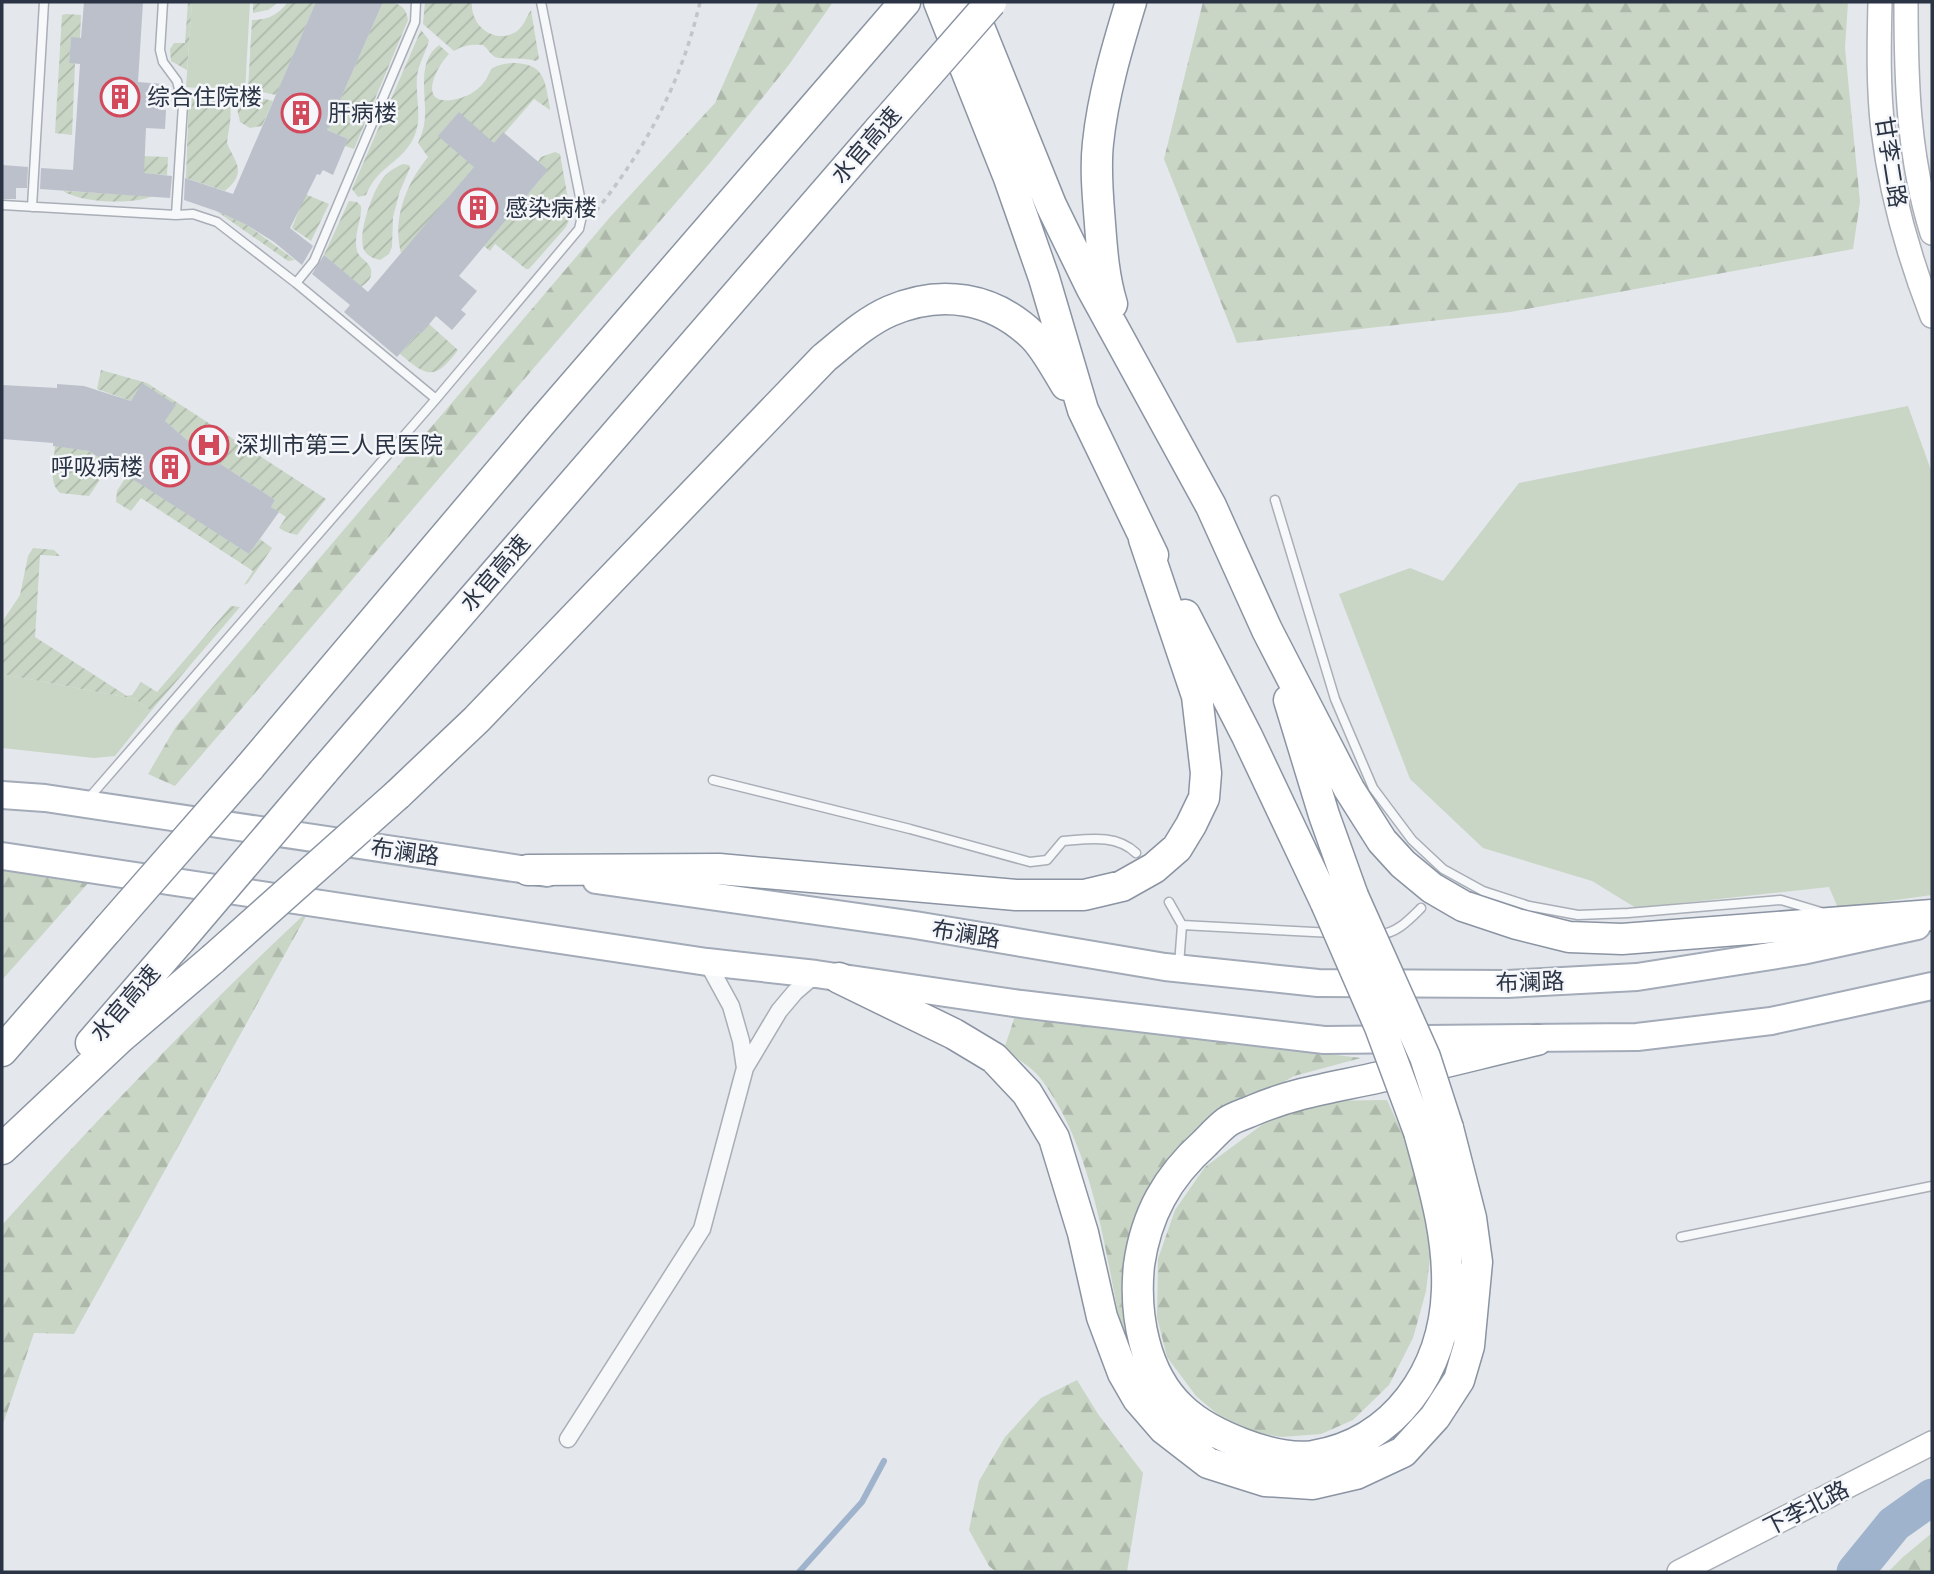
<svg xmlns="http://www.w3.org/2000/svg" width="1934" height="1574" viewBox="0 0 1934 1574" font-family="Overpass,'Noto Sans SC',sans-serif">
  <defs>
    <pattern id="forest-firs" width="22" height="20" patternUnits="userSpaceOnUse" patternTransform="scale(1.75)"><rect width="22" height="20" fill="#c9d6c5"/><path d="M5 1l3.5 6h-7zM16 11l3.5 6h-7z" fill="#adb8ab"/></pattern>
    <pattern id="garden-furrows" width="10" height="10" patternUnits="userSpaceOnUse" patternTransform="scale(1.75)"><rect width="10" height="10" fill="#c9d6c5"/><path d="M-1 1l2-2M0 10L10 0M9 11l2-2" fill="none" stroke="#adb8ab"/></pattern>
  </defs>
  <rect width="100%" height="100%" fill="#e4e7ec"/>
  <path fill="#c9d6c5" d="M 192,2 L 250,2 L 245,92 L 186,87 Z
    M 1908,406 L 1932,473 L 1932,895 L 1838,908 L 1829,887 L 1636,908 L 1592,881 L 1483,848 L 1410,779 L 1339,594 L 1410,568 L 1443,581 L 1519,483 Z
    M 2,674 L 135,699 L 151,711 L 115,756 L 94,758 L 2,748 Z"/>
  <path fill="url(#forest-firs)" d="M 759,2 L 833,2 L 788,66 L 709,164 L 175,786 L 148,774 L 175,728 L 611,216 L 715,103 Z
    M 1203,2 L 1848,2 L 1845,48 L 1860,202 L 1853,249 L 1510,312 L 1237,343 L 1164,159 Z
    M 2,869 L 90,881 L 2,980 Z
    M 310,909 L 74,1334 L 34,1333 L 2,1427 L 2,1225 C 100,1116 203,1009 310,909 Z
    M 1015,1016 L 1361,1058 L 1294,1076 L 1236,1109 L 1189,1145 L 1126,1316 L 1134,1360 L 1123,1337 C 1105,1253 1094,1149 1041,1079 C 1032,1067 1016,1058 1004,1049 Z
    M 1387,1100 L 1406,1141 L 1424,1201 L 1431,1250 L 1426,1291 L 1413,1338 L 1389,1385 L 1353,1420 L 1321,1434 L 1281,1437 L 1235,1429 L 1196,1396 L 1167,1357 L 1157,1317 L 1158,1259 L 1175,1210 L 1205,1167 L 1263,1124 L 1316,1101 Z
    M 1077,1380 L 1098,1414 L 1143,1473 L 1127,1572 L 996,1572 L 989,1566 L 969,1530 L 979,1481 L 1005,1437 L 1041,1398 Z
    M 1932,1533 L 1932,1572 L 1888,1572 L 1903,1557 Z"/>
  <path fill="url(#garden-furrows)" d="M 188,2 L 192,2 L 187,70 L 171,61 L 170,49 L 174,43 L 185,43 Z
    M 253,2 L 278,2 L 268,10 L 253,13 Z
    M 288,2 L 316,2 L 276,95 L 248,89 L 252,20 C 268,20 278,15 288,2 Z
    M 383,2 C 397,2 406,5 408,20 L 354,149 L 345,146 L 348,139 L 327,130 Z
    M 425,2 L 472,2 C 470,24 492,44 514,33 C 523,28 526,18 531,10 L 539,59 L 536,61 C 524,57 502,60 495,57 C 491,55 487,48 483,45 C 473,44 463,45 454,51 L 423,24 Z
    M 66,14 L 81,15 L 80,38 L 71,38 L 69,62 L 75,63 L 72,135 L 55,133 L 62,15 Z
    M 421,30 L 429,40 C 426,52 419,63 417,76 C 415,99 424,120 412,141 C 398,165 378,166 366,195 L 358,197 L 352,189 Z
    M 439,45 L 449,54 C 436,67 417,105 452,100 C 465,98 477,92 485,81 C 488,77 489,71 493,68 C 499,64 508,63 515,63 C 546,64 545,83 550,108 L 550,110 L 534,99 L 401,253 C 392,219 406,184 428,157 L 418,143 C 422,134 425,125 425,115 C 426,93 417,61 439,45 Z
    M 196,91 L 227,94 C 234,112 229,125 227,143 C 235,163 248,171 225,191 L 186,178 L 189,93 Z
    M 234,95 L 257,97 L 273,101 L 262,126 L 250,128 L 240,122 Z
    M 555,152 L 560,154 L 571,216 L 566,227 L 529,269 L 526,269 L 495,244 L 490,251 L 484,246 L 547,171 L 538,162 L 541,157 Z
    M 140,156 L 168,157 L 167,175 L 139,173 Z
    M 403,164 L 409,165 L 410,168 L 400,191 L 393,217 L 392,247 L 389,254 L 380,260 C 372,258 365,255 363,247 C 359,230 372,194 381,181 C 386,173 394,168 403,164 Z
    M 63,191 L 153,196 C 132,205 82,203 63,191 Z
    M 305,194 L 329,204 L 311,241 L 292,228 Z
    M 349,201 L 357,202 L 361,206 C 362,221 353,235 357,251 C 360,260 373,263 371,274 C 371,280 366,283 361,287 L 324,255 Z
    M 215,210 L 247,225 L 295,260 L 288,261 Z
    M 429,324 L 458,350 C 435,381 427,377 400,354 L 419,332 L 421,334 Z
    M 101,370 L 147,383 L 326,499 L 297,535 L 286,532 L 279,528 L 286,517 L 271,507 L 275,500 L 195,447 L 165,421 L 175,406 L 142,384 L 131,401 L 97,389 Z
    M 55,446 L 89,451 L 110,465 L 89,496 L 60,493 C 48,483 54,461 55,446 Z
    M 127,475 L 249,554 L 260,539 L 272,548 L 248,583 L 244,585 L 253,571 L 141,498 L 131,511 L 116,502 L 117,491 Z
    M 33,548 L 54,550 L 60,556 L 40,555 L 35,637 L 127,696 L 132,695 L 141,682 L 157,692 L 231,606 L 240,607 L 151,711 L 135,699 L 2,674 L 2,622 L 20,595 L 28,556 Z"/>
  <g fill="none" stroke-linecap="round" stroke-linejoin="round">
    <path stroke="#9fb4cc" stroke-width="6" d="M 799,1572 L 862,1502 L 884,1461"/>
    <path stroke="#9fb4cc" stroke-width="37" d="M 1855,1572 L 1894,1524 L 1932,1497"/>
  </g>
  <path fill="#bbc0ca" d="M 84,2 L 143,2 L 138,82 L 163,84 L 161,110 L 166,110 L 165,129 L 146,128 L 144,173 L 172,176 L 170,198 L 40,189 L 41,168 L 73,170 L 80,64 L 69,63 L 71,37 L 81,38 Z
    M 316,2 L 383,2 L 327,130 L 348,139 L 333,175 L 323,170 L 320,175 L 317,174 L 290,228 L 313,246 L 302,265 L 274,242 L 247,225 L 219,212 L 184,200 L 185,178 L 233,194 Z
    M 459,112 L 494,143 L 503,132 L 548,170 L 459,276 L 477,291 L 461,310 L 466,314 L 452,330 L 436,316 L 421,334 L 419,332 L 397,357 L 344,312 L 350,305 L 312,274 L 324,255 L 368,292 L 474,167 L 438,136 Z
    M 2,165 L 28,167 L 27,188 L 16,188 L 16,199 L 2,199 Z
    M 142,383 L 176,405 L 165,421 L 195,447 L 275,500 L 271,507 L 279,512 L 249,554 L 89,451 L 53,446 L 53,443 L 2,439 L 2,385 L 57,388 L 57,384 L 84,386 L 131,401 Z"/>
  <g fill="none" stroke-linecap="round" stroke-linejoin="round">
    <defs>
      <path id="lane" d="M 163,2 L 160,50 L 163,62 L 177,81 L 183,105 L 176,215
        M 2,205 L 176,215 L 193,214 L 217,222 L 296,283 L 436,399
        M 32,207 L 44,2
        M 296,283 L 314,261 L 415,22 L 416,2
        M 1275,500 L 1335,699 L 1373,788 L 1412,840 L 1443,869 L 1483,891 L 1529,906 L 1578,915 L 1628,913 L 1781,900 L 1821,912
        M 713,780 L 910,829 L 1030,862 L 1047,860 L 1063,841 C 1089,839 1116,834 1136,853
        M 88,799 L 436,399 L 579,229 L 583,212 L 541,2
        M 1169,902 L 1182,925 L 1179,965
        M 1182,925 L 1333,933
        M 1378,934 C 1395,935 1409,920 1421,908
        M 1681,1237 L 1932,1186"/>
      <path id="street" d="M 707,962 L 731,1006 L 741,1041 L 745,1068
        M 568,1439 L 702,1229 L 745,1068 L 779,1011 L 795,992 L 816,974"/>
      <path id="secondary" d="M 1880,2 C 1879,44 1878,88 1883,130 C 1891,194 1909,257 1932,316
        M 1906,2 C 1906,81 1908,156 1932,233
        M 1679,1572 L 1932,1443"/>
      <path id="primary" d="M 2,795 L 45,798 L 547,873
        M 2,856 L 707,962 L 816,974 L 1021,1004 L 1324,1040 L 1637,1037 L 1771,1021 L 1932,986
        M 596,880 L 915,925 L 1165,967 L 1318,983 L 1507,984 L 1637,977 L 1802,951 L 1917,926"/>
      <path id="highway" d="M 939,2 L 1009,178 L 1044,278 L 1083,410 L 1153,555
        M 969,2 L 1051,205 L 1091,287 L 1211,506 L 1267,630 L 1349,789 L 1382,841 L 1403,864 L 1432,888 L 1463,906 L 1517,924 L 1569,937 L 1622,939 L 1932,915
        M 1112,304 C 1104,278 1102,251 1100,224 C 1098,198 1095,170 1098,143 C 1103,95 1117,48 1131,2
        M 1185,615 L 1247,736 L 1326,903
        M 1289,700 L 1324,815 L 1353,896
        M 249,768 L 540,424 L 905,2
        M 323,772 L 879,130
        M 397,795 L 477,719 L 824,358 C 845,341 865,322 890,311 C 941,289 993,297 1033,336 C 1046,349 1056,369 1066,385
        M 528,870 L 719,869 L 1016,895 L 1084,895 L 1122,886 L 1154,868 L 1177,848 L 1191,825 L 1204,798 L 1206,773 L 1197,696 L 1144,539
        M 839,978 L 954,1034 L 994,1058 L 1027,1093 L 1054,1138 L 1083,1233 L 1102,1317 L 1123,1373 L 1138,1399 L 1164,1429 L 1208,1463 L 1265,1481 L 1313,1484 L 1356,1474 L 1403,1452 L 1435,1417 L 1459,1380 L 1469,1346 L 1477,1262 L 1471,1218 L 1448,1128
        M 91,1043 L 180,940
        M 2,1051 L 108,929
        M 1419,1132 C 1433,1184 1449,1235 1447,1290 C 1444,1370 1396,1442 1313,1456 C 1291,1459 1264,1452 1243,1444 C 1222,1436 1199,1425 1182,1409 C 1144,1374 1134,1314 1139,1265 C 1146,1215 1167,1177 1205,1143 C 1212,1136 1219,1128 1227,1122 C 1234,1117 1245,1114 1254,1110 C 1296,1092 1336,1087 1380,1077 C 1433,1066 1485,1052 1537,1040
        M 2,1149 L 120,1038 L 213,959"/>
    </defs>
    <use href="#lane" stroke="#a9aeb7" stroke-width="11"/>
    <use href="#street" stroke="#a9aeb7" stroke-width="19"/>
    <use href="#secondary" stroke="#a9aeb7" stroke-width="26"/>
    <use href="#primary" stroke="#a3abb8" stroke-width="30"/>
    <use href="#highway" stroke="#8b94a3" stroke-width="33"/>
    <path stroke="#c2c5cb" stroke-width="3.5" stroke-dasharray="5 5" stroke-linecap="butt" d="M 596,211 C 647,147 682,81 700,2"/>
    <use href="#lane" stroke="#f7f8fa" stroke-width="8"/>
    <use href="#street" stroke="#f7f8fa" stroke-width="16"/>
    <use href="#secondary" stroke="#fff" stroke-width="23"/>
    <use href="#primary" stroke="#fff" stroke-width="26"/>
    <use href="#highway" stroke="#fff" stroke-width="30"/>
    <defs>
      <path id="highway-bridge" d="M 879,130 L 991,2
        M 1353,896 L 1425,1057 L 1448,1128
        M 1326,903 L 1380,1027 L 1419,1132
        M 108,929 L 249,768
        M 180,940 L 323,772
        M 213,959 L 397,795"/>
    </defs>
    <use href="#highway-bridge" stroke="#8b94a3" stroke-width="33" stroke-linecap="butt"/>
    <use href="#highway-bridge" stroke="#fff" stroke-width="30"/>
  </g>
  <defs>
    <symbol id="building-ring" viewBox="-11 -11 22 22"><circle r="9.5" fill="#f4f6f9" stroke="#d1495b" stroke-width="1.5"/><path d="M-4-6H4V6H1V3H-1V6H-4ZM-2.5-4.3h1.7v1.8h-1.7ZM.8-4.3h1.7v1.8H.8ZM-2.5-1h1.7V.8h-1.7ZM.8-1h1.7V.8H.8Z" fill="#d1495b"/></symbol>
    <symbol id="hospital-ring" viewBox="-11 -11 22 22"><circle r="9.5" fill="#f4f6f9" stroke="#d1495b" stroke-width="1.5"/><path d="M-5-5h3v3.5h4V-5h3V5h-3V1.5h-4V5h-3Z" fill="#d1495b"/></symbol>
  </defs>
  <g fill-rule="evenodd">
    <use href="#building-ring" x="98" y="75" width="44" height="44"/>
    <use href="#building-ring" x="279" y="91" width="44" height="44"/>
    <use href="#building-ring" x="456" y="186" width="44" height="44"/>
    <use href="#hospital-ring" x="187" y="423" width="44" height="44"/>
    <use href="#building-ring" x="148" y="445" width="44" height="44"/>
  </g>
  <g text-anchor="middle" stroke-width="5" stroke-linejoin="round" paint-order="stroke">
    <g font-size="23" fill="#2b3445" stroke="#f4f6f9" text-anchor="start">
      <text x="147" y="105">综合住院楼</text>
      <text x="328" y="121">肝病楼</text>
      <text x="505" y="216">感染病楼</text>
      <text x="236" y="453">深圳市第三人民医院</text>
      <text x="143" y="475" text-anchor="end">呼吸病楼</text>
    </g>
    <g font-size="23" fill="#2b3445" stroke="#f4f6f9">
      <text transform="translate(866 145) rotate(-49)" y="8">水官高速</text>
      <text transform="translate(1891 162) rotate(81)" y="8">甘李二路</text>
      <text transform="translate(495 573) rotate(-49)" y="8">水官高速</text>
      <text transform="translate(405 852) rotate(8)" y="8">布澜路</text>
      <text transform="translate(966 934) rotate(9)" y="8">布澜路</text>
      <text transform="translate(1530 982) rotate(-2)" y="8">布澜路</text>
      <text transform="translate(125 1003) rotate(-49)" y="8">水官高速</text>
      <text transform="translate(1806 1508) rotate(-27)" y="8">下李北路</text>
    </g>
  </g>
  <rect width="1934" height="1574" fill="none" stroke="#2b3445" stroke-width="7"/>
</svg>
